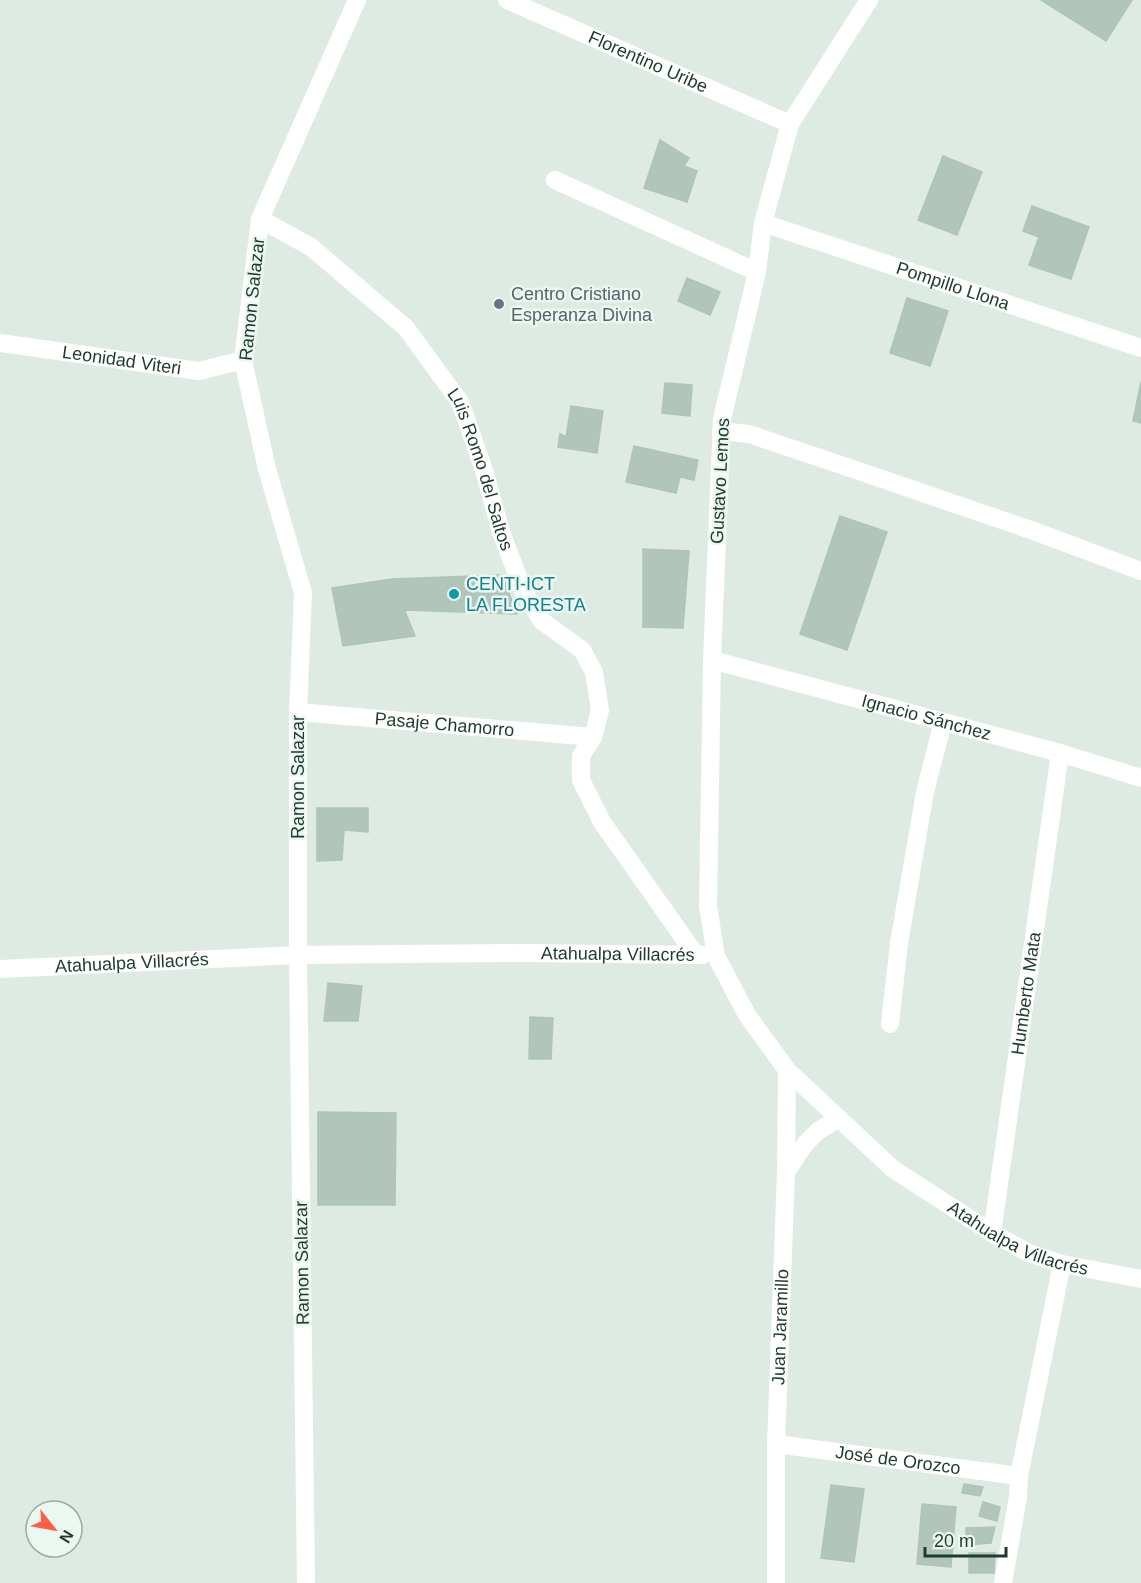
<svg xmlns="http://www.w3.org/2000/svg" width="1141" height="1583" viewBox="0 0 1141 1583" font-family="Helvetica,sans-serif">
  <rect width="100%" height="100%" fill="#ddebe3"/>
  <path fill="#b2c5bb" stroke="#afc4b9" stroke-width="1.5" d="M 1041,0 L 1132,0 L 1106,41 Z
    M 660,140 L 689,158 L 684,166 L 697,171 L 687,202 L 644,188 Z
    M 943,156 L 982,172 L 957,235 L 918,220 Z
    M 1032,206 L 1089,227 L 1071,279 L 1029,265 L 1039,237 L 1023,231 Z
    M 687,278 L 720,292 L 710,315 L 678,301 Z
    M 907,298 L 948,311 L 930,366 L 890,353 Z
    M 1141,382 L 1141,423 L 1133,421 Z
    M 665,383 L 692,385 L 690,416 L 662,413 Z
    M 571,406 L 603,411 L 597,453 L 558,447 L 560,434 L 566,437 Z
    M 634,446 L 698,460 L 694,480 L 680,477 L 676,493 L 626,482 Z
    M 840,516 L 887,532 L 847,650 L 800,634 Z
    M 643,549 L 689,551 L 683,628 L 643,627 Z
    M 502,575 L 517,614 L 405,610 L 392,579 Z
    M 392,579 L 415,636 L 343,646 L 332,588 Z
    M 317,808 L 368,808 L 368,832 L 344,830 L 342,860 L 317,861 Z
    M 328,983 L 362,986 L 358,1021 L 324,1021 Z
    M 530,1017 L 553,1018 L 551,1059 L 529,1059 Z
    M 318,1112 L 396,1113 L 395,1205 L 318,1205 Z
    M 964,1484 L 983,1487 L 980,1496 L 962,1493 Z
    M 831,1485 L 864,1489 L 854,1562 L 821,1558 Z
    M 983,1502 L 1000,1507 L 997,1521 L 979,1516 Z
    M 922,1504 L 956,1507 L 951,1567 L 917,1564 Z
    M 995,1527 L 991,1543 L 966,1545 L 966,1528 Z
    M 969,1553 L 995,1553 L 994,1573 L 969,1573 Z"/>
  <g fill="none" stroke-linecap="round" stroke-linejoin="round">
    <g stroke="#fff" stroke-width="18">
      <path id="s1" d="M 507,0 L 790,124"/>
      <path id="s2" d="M 869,0 L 790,124 L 763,223 L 757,272 L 722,419 L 712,660 L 708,906 L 716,956 L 747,1015 L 787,1070 L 893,1169 L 992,1233 L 1029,1253 L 1062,1264 L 1141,1279"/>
      <path d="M 555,180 L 757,272"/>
      <path id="s3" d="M 260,219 L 311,247 L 406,328 L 460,402 L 484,470 L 501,532 L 523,590 L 542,621 L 582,650 L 594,672 L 600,710 L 593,737 L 581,756 L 581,780 L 602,822 L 695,954"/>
      <path id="s4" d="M 763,223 L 1141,348"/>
      <path id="s5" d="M 0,343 L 199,371 L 243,360"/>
      <path d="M 721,431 L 749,434 L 844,466 L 1031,530 L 1141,571"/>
      <path id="s6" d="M 712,660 L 1060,753 L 1141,778"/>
      <path id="s7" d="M 298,712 L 593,737"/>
      <path id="s8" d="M 0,969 L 298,955 L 524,953 L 702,955"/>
      <path d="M 890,1024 L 899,943 L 925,792 L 943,722"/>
      <path d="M 786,1172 L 805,1144 L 818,1131 L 839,1118"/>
      <path id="s9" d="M 992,1233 L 1060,753"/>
      <path id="s10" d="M 776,1444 L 1019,1476"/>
      <path d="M 306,1583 L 298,955 L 298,712 L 303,593 L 267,469 L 243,360 L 260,219 L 357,0"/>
      <path id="s11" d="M 776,1583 L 776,1444 L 786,1172 L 787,1070"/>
      <path d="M 1003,1583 L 1018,1497 L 1019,1476 L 1062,1264"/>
    </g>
  </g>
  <circle fill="#6b7280" stroke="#edf7f1" stroke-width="2" cx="499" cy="304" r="6"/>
  <circle fill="#0f9aa8" stroke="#edf7f1" stroke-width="2" cx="454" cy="594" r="6"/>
  <g text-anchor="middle" stroke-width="5" stroke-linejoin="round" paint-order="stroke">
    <g font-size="18" fill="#1d3b2f" stroke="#edf7f1">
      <text dy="6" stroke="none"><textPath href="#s1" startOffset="154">Florentino Uribe</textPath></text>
      <text dy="6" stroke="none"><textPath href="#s4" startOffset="200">Pompillo Llona</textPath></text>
      <text transform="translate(252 299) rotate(-84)" y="6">Ramon Salazar</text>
      <text dy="6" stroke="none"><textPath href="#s5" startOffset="123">Leonidad Viteri</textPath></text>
      <text dy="6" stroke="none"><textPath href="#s3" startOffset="345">Luis Romo del Saltos</textPath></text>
      <text transform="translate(720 481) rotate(-87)" y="6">Gustavo Lemos</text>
      <text dy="6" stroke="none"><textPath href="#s6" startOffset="222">Ignacio Sánchez</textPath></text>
      <text dy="6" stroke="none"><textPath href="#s7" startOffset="147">Pasaje Chamorro</textPath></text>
      <text transform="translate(298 777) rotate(-90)" y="6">Ramon Salazar</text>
      <text dy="6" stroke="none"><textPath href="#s8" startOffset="618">Atahualpa Villacrés</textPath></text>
      <text dy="6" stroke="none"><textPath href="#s8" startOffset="132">Atahualpa Villacrés</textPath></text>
      <text dy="6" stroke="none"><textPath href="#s9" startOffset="242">Humberto Mata</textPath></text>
      <text dy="6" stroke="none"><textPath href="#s2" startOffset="1412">Atahualpa Villacrés</textPath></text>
      <text transform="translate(302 1263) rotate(-91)" y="6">Ramon Salazar</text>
      <text dy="6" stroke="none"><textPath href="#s11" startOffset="256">Juan Jaramillo</textPath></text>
      <text dy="6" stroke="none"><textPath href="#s10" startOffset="123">José de Orozco</textPath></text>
    </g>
    <g font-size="18" fill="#5b616d" stroke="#edf7f1" text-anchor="start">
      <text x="511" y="300">Centro Cristiano<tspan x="511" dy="21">Esperanza Divina</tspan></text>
    </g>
    <g font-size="18" fill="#0d838f" stroke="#edf7f1" text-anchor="start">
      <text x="466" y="590">CENTI-ICT<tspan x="466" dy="21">LA FLORESTA</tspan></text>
    </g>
  </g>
  <g transform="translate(54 1529) rotate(121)"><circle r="28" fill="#edf7f1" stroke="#9aaca3" stroke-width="1.5"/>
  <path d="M0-4.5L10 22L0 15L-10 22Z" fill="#ff5d46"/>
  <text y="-9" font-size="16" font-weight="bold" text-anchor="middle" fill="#1d3b2f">N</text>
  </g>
  <path d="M925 1547v9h81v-9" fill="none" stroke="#1d3b2f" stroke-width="3"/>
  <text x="934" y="1547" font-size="18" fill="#1d3b2f" stroke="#edf7f1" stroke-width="4.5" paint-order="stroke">20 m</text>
</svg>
